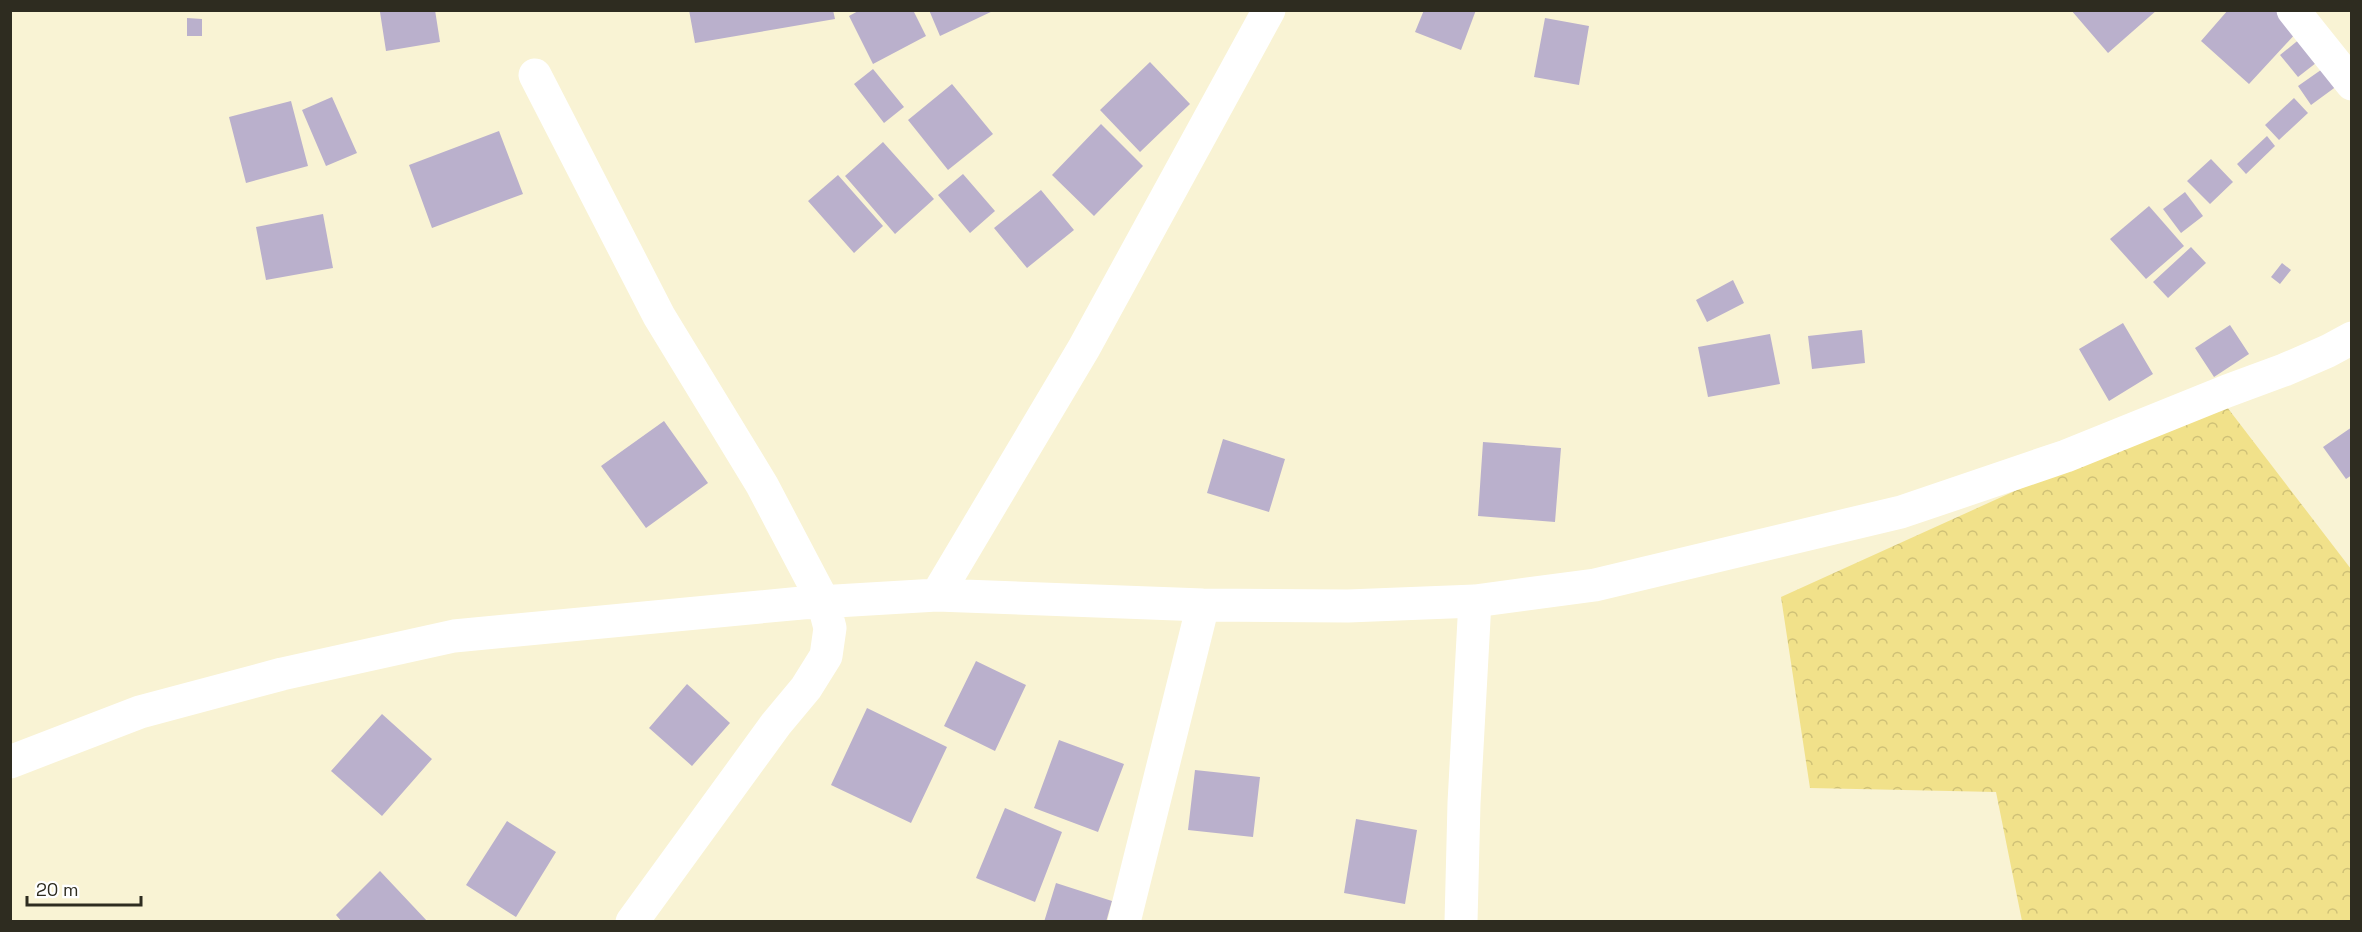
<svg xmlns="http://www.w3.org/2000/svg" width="2362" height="932" viewBox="0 0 2362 932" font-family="'Space Grotesk',sans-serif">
  <defs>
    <pattern id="forest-crowns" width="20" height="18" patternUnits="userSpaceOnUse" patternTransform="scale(1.5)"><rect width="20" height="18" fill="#f1e18a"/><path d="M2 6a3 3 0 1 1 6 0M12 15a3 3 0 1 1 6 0" fill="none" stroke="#cfc177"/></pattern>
  </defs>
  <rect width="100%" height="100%" fill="#f9f3d4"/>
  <path fill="url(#forest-crowns)" d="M 2220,398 L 2351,569 L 2351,921 L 2022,921 L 1996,792 L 1810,788 L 1781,597 Z"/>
  <path fill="#bab0cc" d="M 390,10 L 435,10 L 440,42 L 386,51 L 380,12 Z
    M 689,10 L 833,10 L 835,19 L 695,43 Z
    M 860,10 L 913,10 L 926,36 L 873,64 L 849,16 Z
    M 929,10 L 995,10 L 940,36 Z
    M 1424,10 L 1476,10 L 1461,50 L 1415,32 Z
    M 2071,10 L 2157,10 L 2108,53 Z
    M 2228,10 L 2300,10 L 2309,19 L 2249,84 L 2201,41 Z
    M 187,18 L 202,19 L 202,36 L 187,36 Z
    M 1545,18 L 1589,26 L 1579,85 L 1534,77 Z
    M 2312,29 L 2330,52 L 2298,77 L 2280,55 Z
    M 1150,62 L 1190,104 L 1140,152 L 1100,110 Z
    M 2328,65 L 2341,83 L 2311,105 L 2298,86 Z
    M 873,69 L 904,107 L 884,123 L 854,84 Z
    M 952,84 L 993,134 L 948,170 L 908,120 Z
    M 332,97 L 357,153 L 326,166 L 302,110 Z
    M 2294,98 L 2308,113 L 2279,140 L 2265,125 Z
    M 291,101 L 308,166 L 246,183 L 229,117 Z
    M 1101,124 L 1143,166 L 1094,216 L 1052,175 Z
    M 499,131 L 523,194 L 432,228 L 409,165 Z
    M 2267,136 L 2275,146 L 2246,174 L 2237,164 Z
    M 883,142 L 934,199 L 895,234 L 845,176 Z
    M 2211,159 L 2233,182 L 2210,204 L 2187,181 Z
    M 963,174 L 995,211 L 970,233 L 938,195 Z
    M 838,175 L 883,226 L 854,253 L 808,201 Z
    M 1041,190 L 1074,230 L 1027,268 L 994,228 Z
    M 2185,192 L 2203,216 L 2181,233 L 2163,209 Z
    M 2149,206 L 2184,246 L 2146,279 L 2110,239 Z
    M 323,214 L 333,268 L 266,280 L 256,227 Z
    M 2191,247 L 2206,263 L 2168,298 L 2153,282 Z
    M 2282,263 L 2291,270 L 2280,284 L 2271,277 Z
    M 1733,280 L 1744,303 L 1707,322 L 1696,300 Z
    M 2123,323 L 2153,374 L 2109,401 L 2079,349 Z
    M 2230,325 L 2249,354 L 2214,377 L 2195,348 Z
    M 1862,330 L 1865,363 L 1812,369 L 1808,336 Z
    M 1770,334 L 1780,384 L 1708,397 L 1698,347 Z
    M 664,421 L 708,483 L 646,528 L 601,466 Z
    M 2352,427 L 2352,475 L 2346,479 L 2323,447 Z
    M 1223,439 L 1285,459 L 1269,512 L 1207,493 Z
    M 1483,442 L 1561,448 L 1555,522 L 1478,516 Z
    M 976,661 L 1026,685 L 995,751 L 944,726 Z
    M 687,684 L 730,723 L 692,766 L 649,728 Z
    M 867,708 L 947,747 L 911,823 L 831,785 Z
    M 382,714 L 432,759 L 382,816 L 331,771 Z
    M 1059,740 L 1124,764 L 1098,832 L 1034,808 Z
    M 1195,770 L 1260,777 L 1253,837 L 1188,830 Z
    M 1005,808 L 1062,832 L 1035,902 L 976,878 Z
    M 1356,819 L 1417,830 L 1405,904 L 1344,893 Z
    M 507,821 L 556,852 L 516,917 L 466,885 Z
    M 380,871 L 428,922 L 342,922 L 336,915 Z
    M 1056,883 L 1112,901 L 1106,922 L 1044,922 Z"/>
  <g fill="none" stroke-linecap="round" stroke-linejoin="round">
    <path stroke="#fff" stroke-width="33" d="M 2293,10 L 2352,84
      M 535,75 L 659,316 L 762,485 L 823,601 L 830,628 L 826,656 L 806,688 L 776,724 L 632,922
      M 937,595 L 1084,348 L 1269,10
      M 10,762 L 140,712 L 282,674 L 454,636 L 802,603 L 937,595 L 1203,605 L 1348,606 L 1475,601 L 1595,585 L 1901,512 L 2066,456 L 2227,391 L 2284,370 L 2328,351 L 2352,338
      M 1124,922 L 1203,605
      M 1461,922 L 1464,803 L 1475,601"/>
  </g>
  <rect width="2362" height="932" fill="none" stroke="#2e2c20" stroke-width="24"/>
  <path d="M27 896v9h114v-9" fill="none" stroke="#2e2c20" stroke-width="3"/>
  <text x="36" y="896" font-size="18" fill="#2e2c20" stroke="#ffffff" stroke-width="4.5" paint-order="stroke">20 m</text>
</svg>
